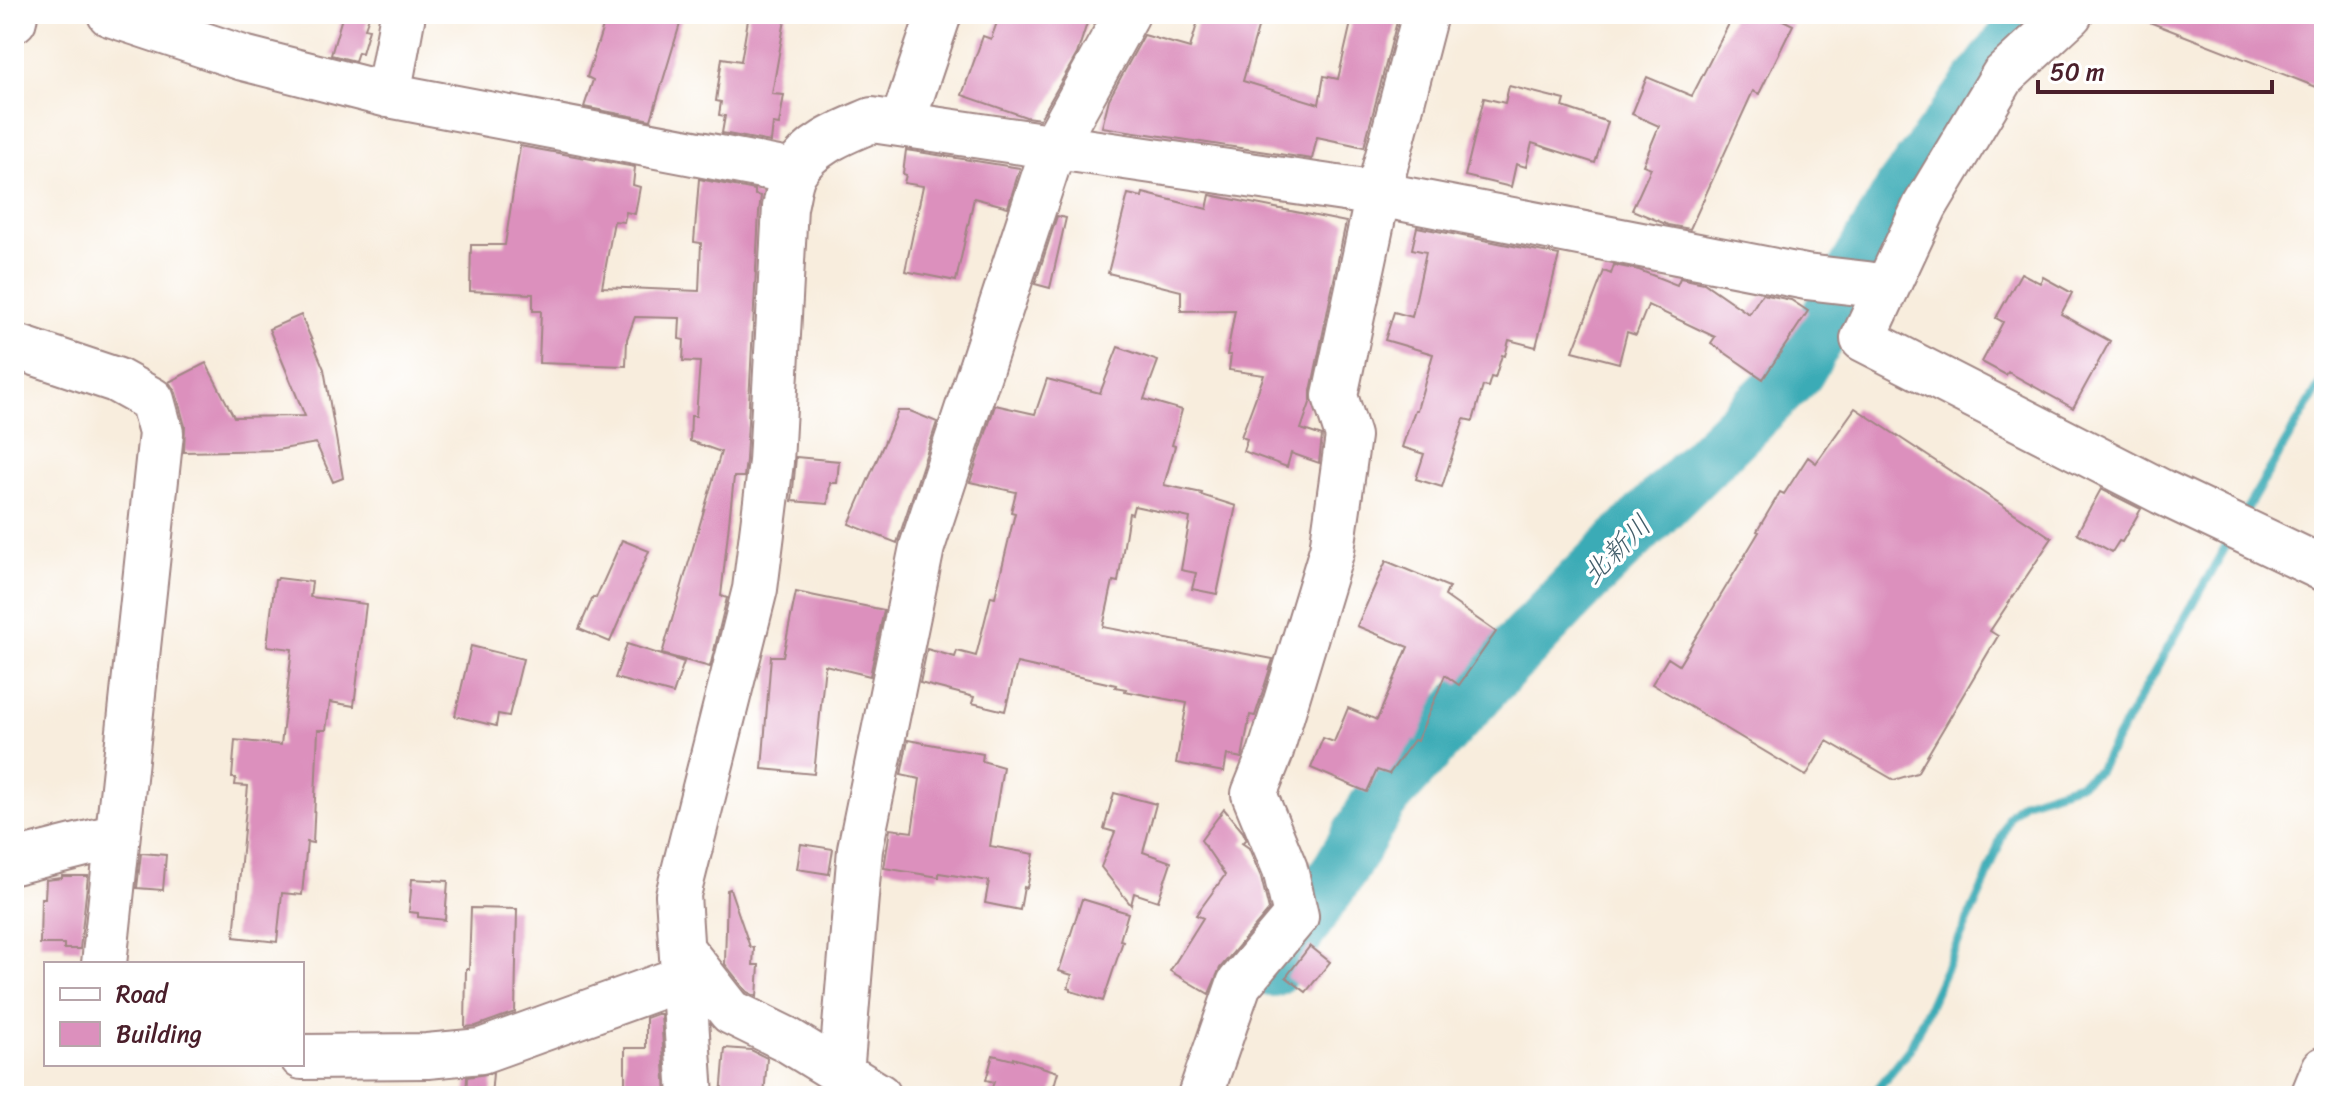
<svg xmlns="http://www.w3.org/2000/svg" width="2338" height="1110" viewBox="0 0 2338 1110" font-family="Sriracha,'Klee One',sans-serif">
  <rect width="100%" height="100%" fill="#fff"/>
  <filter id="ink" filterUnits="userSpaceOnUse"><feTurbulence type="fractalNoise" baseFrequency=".0125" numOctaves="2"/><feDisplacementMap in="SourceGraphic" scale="16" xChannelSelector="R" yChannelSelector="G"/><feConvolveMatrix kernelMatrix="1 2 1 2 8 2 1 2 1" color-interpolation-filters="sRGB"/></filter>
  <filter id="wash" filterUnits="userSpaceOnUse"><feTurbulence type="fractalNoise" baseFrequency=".006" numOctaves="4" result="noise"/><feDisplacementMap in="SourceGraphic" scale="32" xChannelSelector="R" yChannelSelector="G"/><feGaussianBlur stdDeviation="1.8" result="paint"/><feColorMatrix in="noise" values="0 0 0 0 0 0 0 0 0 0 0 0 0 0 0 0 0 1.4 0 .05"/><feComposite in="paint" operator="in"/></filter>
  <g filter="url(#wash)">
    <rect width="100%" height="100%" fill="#f8eddd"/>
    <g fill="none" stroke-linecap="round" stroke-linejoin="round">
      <path stroke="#3aabb6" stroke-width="9" d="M 2242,517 L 2324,378
        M 1872,1096 L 1910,1048 L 1986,880 L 2009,816 L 2023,802 L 2079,784 L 2099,770 L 2231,537"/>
      <path stroke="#3aabb6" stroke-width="56" d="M 1272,969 L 1341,868 L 1380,800 L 1489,679 L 1584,580 L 1797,371 L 1903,189 L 2004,52 L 2035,14"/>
    </g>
    <g id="blocks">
      <path fill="#dc90bd" d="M 343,14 L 370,14 L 365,28 L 369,29 L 362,53 L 358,52 L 355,61 L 331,55 Z
        M 607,14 L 683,14 L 651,120 L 584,107 L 593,80 L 587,77 Z
        M 749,14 L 786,14 L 772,94 L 784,95 L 779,125 L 773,124 L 771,142 L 722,133 L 725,116 L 719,115 L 721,102 L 716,101 L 722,58 L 741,61 Z
        M 1000,14 L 1090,14 L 1077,54 L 1040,119 L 1026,117 L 962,95 L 983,36 L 991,39 Z
        M 1200,14 L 1262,14 L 1243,81 L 1319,104 L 1324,76 L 1338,79 L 1353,14 L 1399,14 L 1364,147 L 1317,137 L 1312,159 L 1102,127 L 1109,99 L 1144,35 L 1190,48 Z
        M 1734,14 L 1771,14 L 1793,25 L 1759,94 L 1753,91 L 1690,229 L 1668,225 L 1632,210 L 1651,168 L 1643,165 L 1659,126 L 1632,114 L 1647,77 L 1692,96 Z
        M 2134,14 L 2324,14 L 2324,90 L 2134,16 Z
        M 1509,86 L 1565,100 L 1563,107 L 1608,122 L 1595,163 L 1532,143 L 1526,167 L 1516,164 L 1511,187 L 1465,176 L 1484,98 L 1505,103 Z
        M 520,146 L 635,167 L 633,185 L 640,187 L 635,214 L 626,212 L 624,222 L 614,221 L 602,287 L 699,291 L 701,243 L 694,242 L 699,179 L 755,190 L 755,195 L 761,196 L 759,212 L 746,460 L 744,477 L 734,477 L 721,596 L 727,598 L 710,667 L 662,654 L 721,452 L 690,441 L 691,416 L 696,416 L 700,362 L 683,361 L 684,340 L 679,339 L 680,318 L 635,317 L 627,339 L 626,366 L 539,363 L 541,311 L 533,311 L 533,294 L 470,291 L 471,245 L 505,245 Z
        M 906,150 L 1020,168 L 1008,207 L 974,198 L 956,281 L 905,271 L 923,186 L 904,183 L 906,175 L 903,174 Z
        M 1143,193 L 1207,209 L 1210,195 L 1346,222 L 1311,391 L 1311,400 L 1301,429 L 1322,436 L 1319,463 L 1291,453 L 1287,467 L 1243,451 L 1247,439 L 1241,437 L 1264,375 L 1229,370 L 1231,355 L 1227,355 L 1235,310 L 1181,311 L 1181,291 L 1108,273 L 1128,194 L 1142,197 Z
        M 1057,216 L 1066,218 L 1050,288 L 1035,284 Z
        M 1417,227 L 1559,255 L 1536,347 L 1509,340 L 1505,356 L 1502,355 L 1495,378 L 1491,377 L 1488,387 L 1483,386 L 1473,421 L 1464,419 L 1442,487 L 1416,479 L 1424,454 L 1402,447 L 1415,410 L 1417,410 L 1433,354 L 1385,340 L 1394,312 L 1412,317 L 1426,252 L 1412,249 Z
        M 1614,265 L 1639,270 L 1677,285 L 1680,278 L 1704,283 L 1749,314 L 1762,294 L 1791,300 L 1808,311 L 1763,379 L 1711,343 L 1715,337 L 1648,305 L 1636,335 L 1627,332 L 1619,363 L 1573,351 L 1604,271 L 1611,274 Z
        M 2021,273 L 2040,283 L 2043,277 L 2072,293 L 2061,314 L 2110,341 L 2073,408 L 2008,372 L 2006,375 L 1982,362 L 2003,322 L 1996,318 Z
        M 301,315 L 324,369 L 343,478 L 333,482 L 316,443 L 277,450 L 184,452 L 185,426 L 176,393 L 169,382 L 206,363 L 234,417 L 305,416 L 269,329 Z
        M 1118,347 L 1158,361 L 1144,399 L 1182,410 L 1172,445 L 1175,446 L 1164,485 L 1202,493 L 1201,495 L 1236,506 L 1217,594 L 1192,589 L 1196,573 L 1181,570 L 1190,518 L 1134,506 L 1132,514 L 1129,513 L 1118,582 L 1113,581 L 1103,627 L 1273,659 L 1255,716 L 1250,715 L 1242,758 L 1227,755 L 1224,772 L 1176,763 L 1187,703 L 1125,691 L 1126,689 L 1115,687 L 1116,685 L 1017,663 L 1005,711 L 972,703 L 974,697 L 920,683 L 927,649 L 955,657 L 957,651 L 976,656 L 991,596 L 995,597 L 1015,513 L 1011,512 L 1016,492 L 970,482 L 995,405 L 1035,414 L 1047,379 L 1100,393 Z
        M 1855,408 L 2052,538 L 1990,631 L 1998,636 L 1917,773 L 1894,780 L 1827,741 L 1806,776 L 1652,684 L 1668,658 L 1679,665 L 1759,532 L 1757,531 L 1780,492 L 1784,494 L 1808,457 L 1816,463 Z
        M 898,411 L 910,411 L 937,422 L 897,543 L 849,524 Z
        M 796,457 L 839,461 L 837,483 L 830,483 L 828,504 L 792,501 Z
        M 2101,489 L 2141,509 L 2122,542 L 2119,541 L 2112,552 L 2077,533 Z
        M 622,540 L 649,551 L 610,642 L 579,629 L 593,597 L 596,598 Z
        M 1386,561 L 1449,587 L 1445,596 L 1496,632 L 1459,685 L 1445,675 L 1417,741 L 1414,740 L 1389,774 L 1377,770 L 1367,792 L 1311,768 L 1323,738 L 1334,742 L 1348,708 L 1377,720 L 1408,647 L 1357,626 Z
        M 278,578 L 312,582 L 310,597 L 366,604 L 354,706 L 330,702 L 326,730 L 318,730 L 313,843 L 307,842 L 302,895 L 282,893 L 277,942 L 234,937 L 248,786 L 235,785 L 236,778 L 232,778 L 235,740 L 281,745 L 292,649 L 267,646 L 275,580 L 277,580 Z
        M 796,592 L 884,610 L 870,676 L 825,665 L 814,774 L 762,769 L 771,656 L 783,656 Z
        M 627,644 L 684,662 L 673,694 L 615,678 Z
        M 471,646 L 523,659 L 509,716 L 498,714 L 496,726 L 455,716 Z
        M 908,740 L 983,754 L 982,761 L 1003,767 L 990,846 L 1034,854 L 1027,888 L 1024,887 L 1020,910 L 985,903 L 989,881 L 939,873 L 939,877 L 884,868 L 890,829 L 912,832 L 920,779 L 901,775 Z
        M 1114,793 L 1156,804 L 1143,852 L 1171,862 L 1158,901 L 1134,893 L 1131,905 L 1101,867 L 1115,832 L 1104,829 Z
        M 1224,809 L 1243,832 L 1246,839 L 1242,843 L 1249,848 L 1261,877 L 1269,910 L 1220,968 L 1209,994 L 1170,971 L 1203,918 L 1196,915 L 1225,875 L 1201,840 Z
        M 801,844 L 833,849 L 829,874 L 797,869 Z
        M 141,853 L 166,855 L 163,890 L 137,888 Z
        M 62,876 L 88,876 L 80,949 L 64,949 L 64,944 L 40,944 L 41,898 L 45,898 L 46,880 L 62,878 Z
        M 412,879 L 448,881 L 445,920 L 418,917 L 418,913 L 409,912 Z
        M 730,889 L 750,947 L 754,948 L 753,965 L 759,965 L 757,997 L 747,992 L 725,964 L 727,890 Z
        M 1082,899 L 1128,913 L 1120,940 L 1123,941 L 1103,1001 L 1071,991 L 1071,989 L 1068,988 L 1072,975 L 1059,971 Z
        M 471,908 L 517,909 L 515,1012 L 476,1026 L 465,1027 L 466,969 L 469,969 Z
        M 1310,946 L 1330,962 L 1306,992 L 1286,977 Z
        M 657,1014 L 661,1014 L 666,1096 L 625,1096 L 625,1048 L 646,1048 L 646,1018 Z
        M 725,1048 L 751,1050 L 767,1058 L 764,1096 L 721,1096 Z
        M 993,1055 L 1013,1060 L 1013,1058 L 1058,1072 L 1051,1096 L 989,1096 L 994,1082 L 986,1080 Z
        M 493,1073 L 491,1096 L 466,1096 L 467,1077 Z"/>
    </g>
  </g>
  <g filter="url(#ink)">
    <use href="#blocks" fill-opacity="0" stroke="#a18684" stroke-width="2"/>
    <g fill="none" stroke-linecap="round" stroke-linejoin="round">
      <defs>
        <path id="minor" d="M 110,14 L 243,58 L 388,95 L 794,172
          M 2070,14 L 2003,76 L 1925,206 L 1863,339 L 2162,492 L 2324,569
          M 14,20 L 15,14
          M 388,95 L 403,14
          M 902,124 L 939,14
          M 14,346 L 116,380 L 152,400 L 161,433 L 104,964
          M 14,862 L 117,836
          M 684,952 L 731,1012 L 786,1039 L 879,1096
          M 302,1057 L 427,1056 L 481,1051 L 683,978
          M 841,1074 L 860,849 L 922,547 L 1054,146 L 1127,14
          M 691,1096 L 678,895 L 755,589 L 771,462 L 785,207 C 788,196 789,181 795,171 C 812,143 844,132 872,120 L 1378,194 L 1806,277 L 1867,284 L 1886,289
          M 1200,1096 L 1239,984 L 1296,916 L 1285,869 L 1254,794 L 1270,754 L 1332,550 L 1348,436 L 1335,396 L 1378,194 L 1425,14
          M 2313,1096 L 2324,1069"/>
      </defs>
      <use href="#minor" stroke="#a18684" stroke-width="48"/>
      <use href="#minor" stroke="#fff" stroke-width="44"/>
    </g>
  </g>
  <g text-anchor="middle" stroke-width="7" stroke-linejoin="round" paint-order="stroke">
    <g font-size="28" font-style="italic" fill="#435e6a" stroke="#fff">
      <text transform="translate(1616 549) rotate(-45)" y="10">北新川</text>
    </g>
  </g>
  <rect width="2338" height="1110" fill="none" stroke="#fff" stroke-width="48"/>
  <rect x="44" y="962" width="260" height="104" fill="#ffffff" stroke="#b7a5aa" stroke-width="2"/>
  <rect x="60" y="988" width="40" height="12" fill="#ffffff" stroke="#b7a5aa" stroke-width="2"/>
  <text x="116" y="1002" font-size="24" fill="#4a1f2b">Road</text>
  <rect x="60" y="1022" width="40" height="24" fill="#dc90bd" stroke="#b7a5aa" stroke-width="2"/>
  <text x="116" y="1042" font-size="24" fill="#4a1f2b">Building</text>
  <path d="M2038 80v12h234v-12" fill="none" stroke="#4a1f2b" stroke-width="4"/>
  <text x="2050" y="80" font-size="24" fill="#4a1f2b" stroke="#ffffff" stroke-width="6" paint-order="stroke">50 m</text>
</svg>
